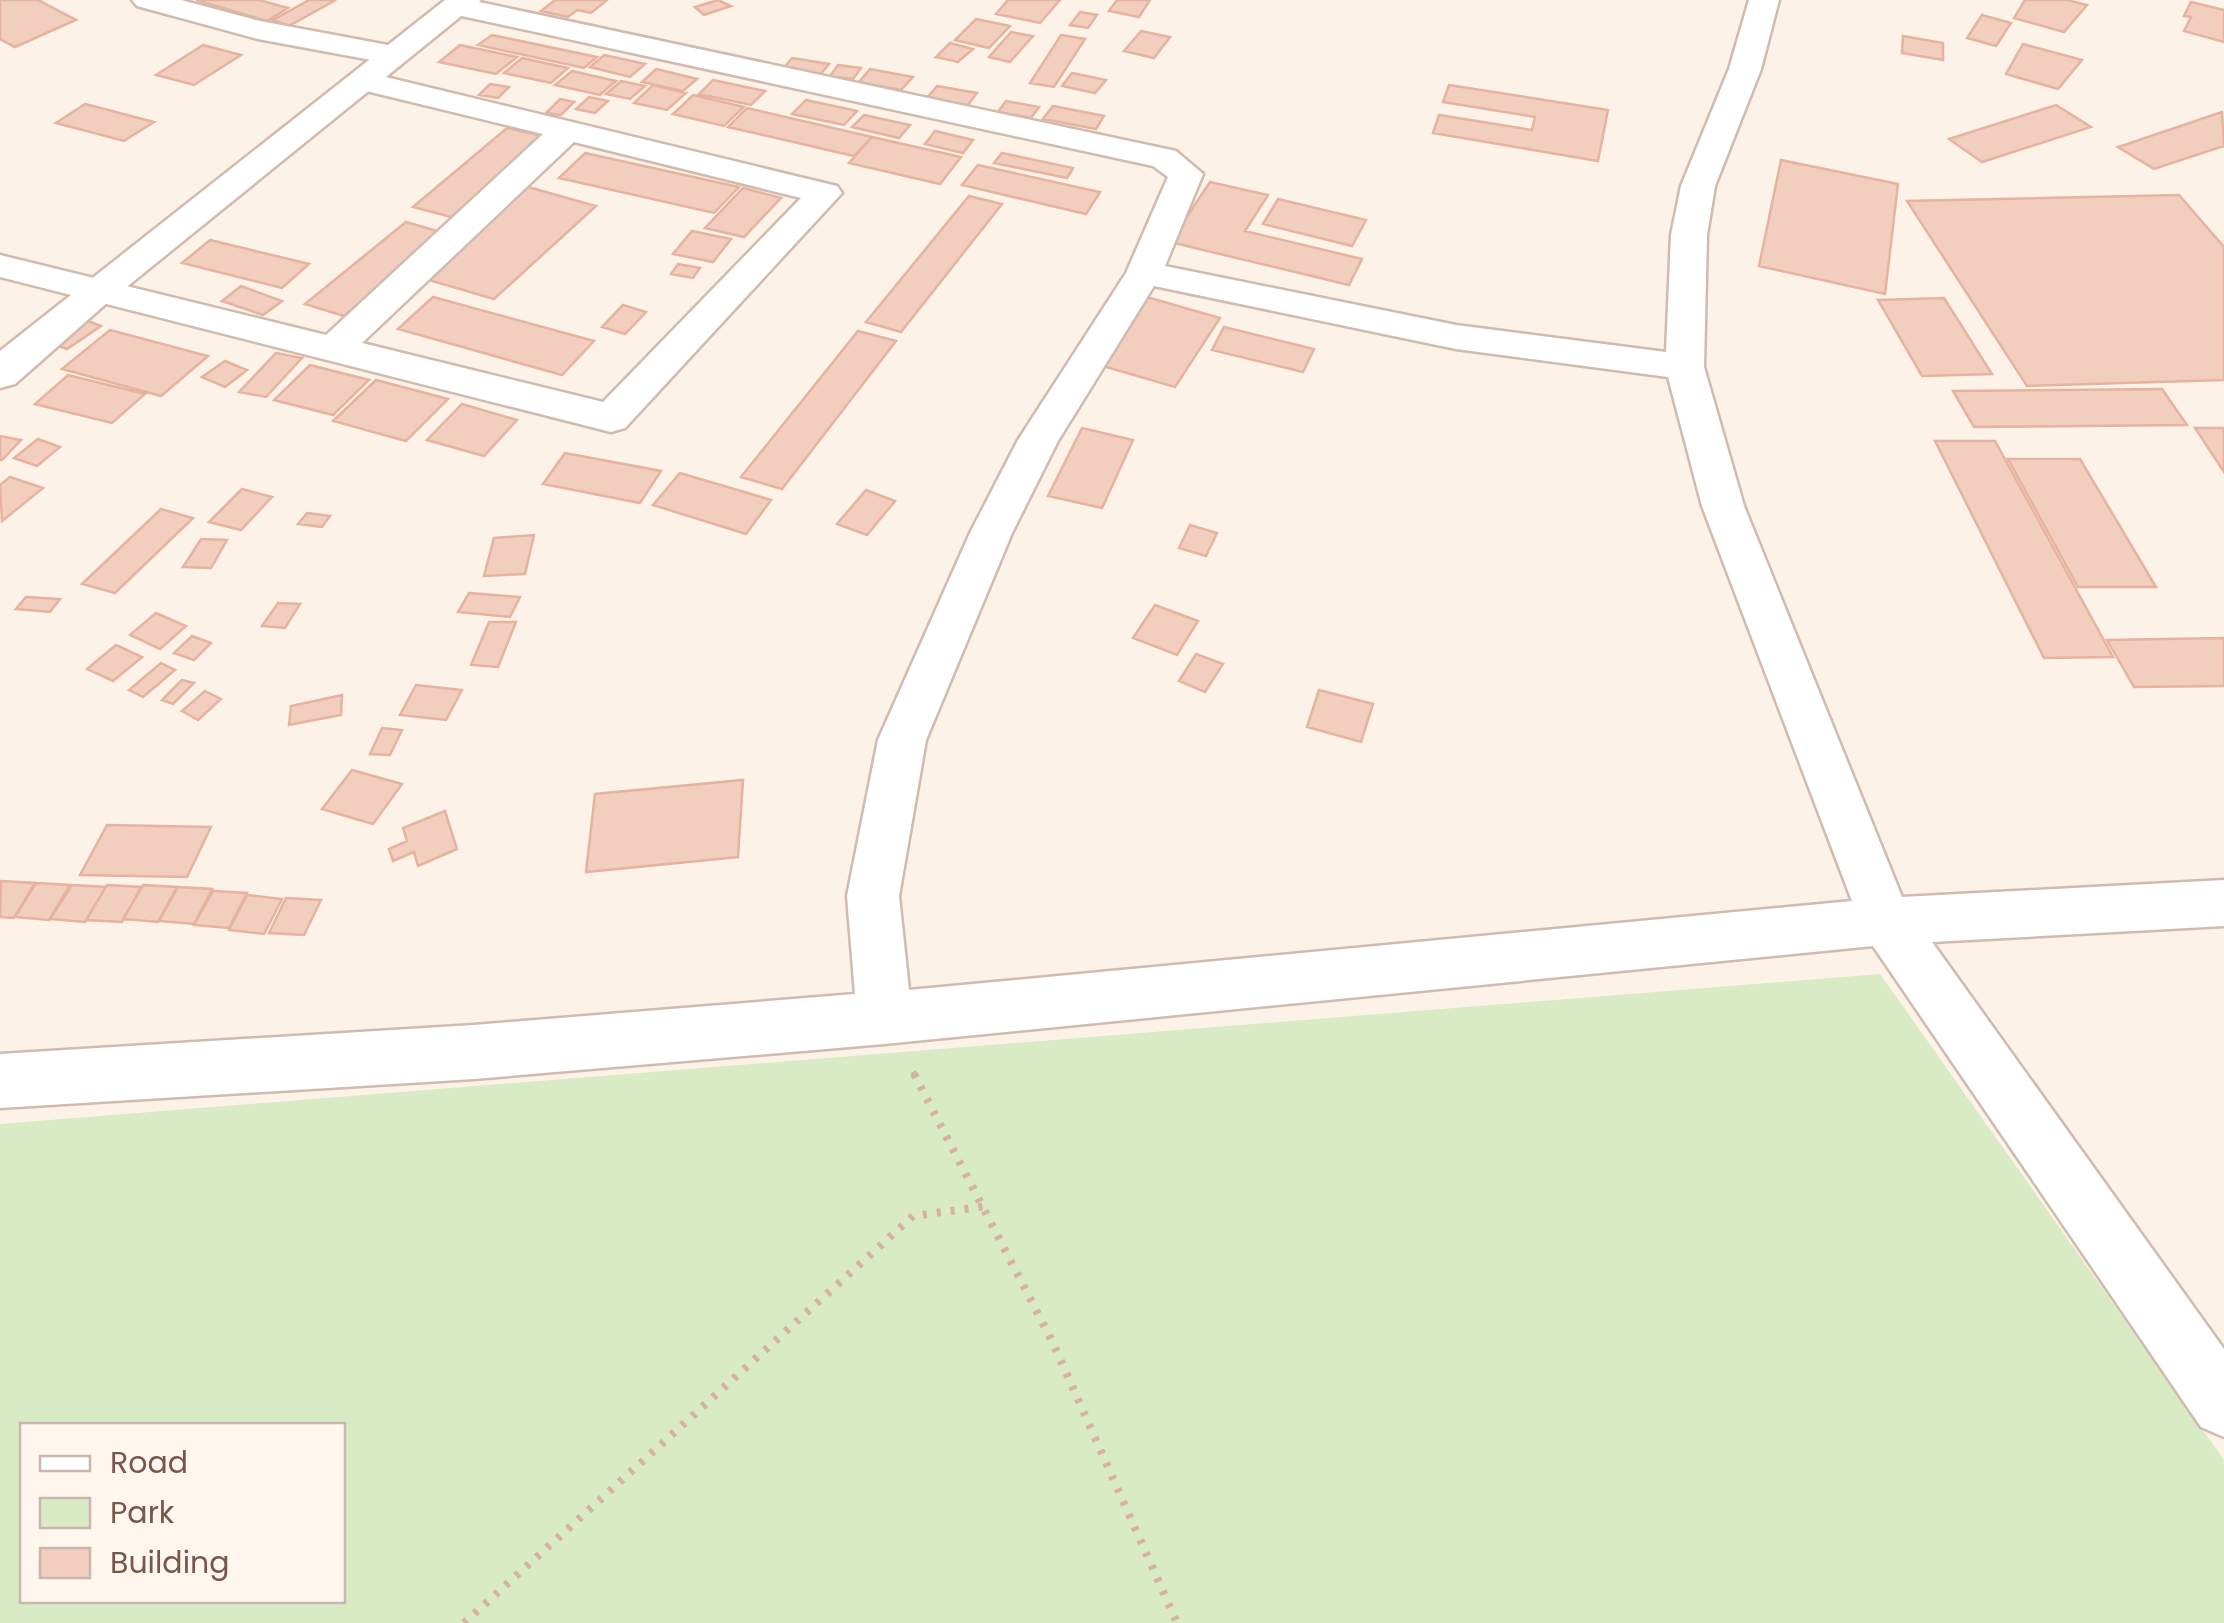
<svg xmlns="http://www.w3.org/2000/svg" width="2224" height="1623" viewBox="0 0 2224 1623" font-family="Poppins,sans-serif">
  <rect width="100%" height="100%" fill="#fdf2e7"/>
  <path fill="#d8ebc5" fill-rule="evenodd" d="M 1880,974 L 2224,1460 L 2224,1623 L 0,1623 L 0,1124 ZM 22,1426 L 342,1426 L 342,1600 L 22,1600 Z"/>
  <path fill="#f2cebf" stroke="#e5b39f" stroke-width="2.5" d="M 0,0 L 38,0 L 76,20 L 15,47 L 0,39 Z
    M 196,0 L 259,0 L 288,8 L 267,21 Z
    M 309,0 L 336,0 L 289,26 L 273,20 Z
    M 555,0 L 607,0 L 591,13 L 577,10 L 568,17 L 541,11 Z
    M 718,0 L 731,6 L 704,15 L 695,7 Z
    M 1008,0 L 1060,0 L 1040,23 L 996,14 Z
    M 1117,0 L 1150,0 L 1139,17 L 1109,11 Z
    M 2025,0 L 2067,0 L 2087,5 L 2064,32 L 2014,18 Z
    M 2191,2 L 2224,10 L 2224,42 L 2184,31 L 2191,17 L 2184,16 Z
    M 1080,12 L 1097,15 L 1088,28 L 1070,25 Z
    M 1982,15 L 2011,23 L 1996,46 L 1967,38 Z
    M 976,19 L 1010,26 L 989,48 L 955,40 Z
    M 1141,31 L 1170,37 L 1154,58 L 1124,51 Z
    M 1011,32 L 1033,36 L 1010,62 L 989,57 Z
    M 492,35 L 597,57 L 584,68 L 478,45 Z
    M 1061,35 L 1085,39 L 1054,87 L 1030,83 Z
    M 1903,36 L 1943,43 L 1943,60 L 1902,53 Z
    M 950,43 L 973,49 L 958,62 L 936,57 Z
    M 2023,44 L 2082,60 L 2058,89 L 2006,74 Z
    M 203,45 L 241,55 L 194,85 L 156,75 Z
    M 460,45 L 517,57 L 496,74 L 439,62 Z
    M 604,55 L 645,64 L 630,77 L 590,67 Z
    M 522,58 L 568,68 L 551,83 L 504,73 Z
    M 792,58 L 829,64 L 820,75 L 783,69 Z
    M 838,65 L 861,68 L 853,79 L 830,76 Z
    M 656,69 L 697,79 L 683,91 L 642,82 Z
    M 870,69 L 913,77 L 901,90 L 859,82 Z
    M 572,71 L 616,81 L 600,95 L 555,85 Z
    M 1072,73 L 1106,80 L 1095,93 L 1062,86 Z
    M 713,80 L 765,91 L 751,105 L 699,94 Z
    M 621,81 L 645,86 L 630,99 L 606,94 Z
    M 490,84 L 509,87 L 498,98 L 479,95 Z
    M 653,85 L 686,93 L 667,110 L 634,103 Z
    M 1449,85 L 1608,110 L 1598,161 L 1433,133 L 1439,115 L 1532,130 L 1535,117 L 1443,102 Z
    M 937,86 L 977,93 L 967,106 L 927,98 Z
    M 693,95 L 744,107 L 724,126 L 673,114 Z
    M 589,97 L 608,101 L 595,113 L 576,109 Z
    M 560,99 L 574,102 L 561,115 L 546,113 Z
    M 806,100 L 857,111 L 844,125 L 792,114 Z
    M 1006,101 L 1039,107 L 1031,118 L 998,112 Z
    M 85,104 L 154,122 L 124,141 L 56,123 Z
    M 2056,105 L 2091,127 L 1982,162 L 1949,139 Z
    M 1053,106 L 1104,116 L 1096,129 L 1043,119 Z
    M 747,108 L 872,137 L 854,156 L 728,127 Z
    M 2222,112 L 2224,146 L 2154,169 L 2118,147 Z
    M 864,115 L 910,125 L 899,138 L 852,127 Z
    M 507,128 L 547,137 L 455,218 L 413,207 Z
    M 935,131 L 973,140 L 963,153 L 925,144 Z
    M 872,137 L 961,157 L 940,184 L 849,163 Z
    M 585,153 L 739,187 L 714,213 L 559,178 Z
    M 1002,153 L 1073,168 L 1067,178 L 994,163 Z
    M 1781,160 L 1898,184 L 1885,294 L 1759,266 Z
    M 978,165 L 1100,192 L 1086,214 L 962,185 Z
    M 1210,182 L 1268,195 L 1245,231 L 1362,259 L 1349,285 L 1170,242 Z
    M 528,187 L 596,206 L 494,299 L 422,278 Z
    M 743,188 L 781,198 L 744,237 L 705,228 Z
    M 2179,195 L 2224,247 L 2224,380 L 2027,386 L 1907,201 Z
    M 969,196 L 1002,204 L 901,332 L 866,322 Z
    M 1278,199 L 1366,220 L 1352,246 L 1263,224 Z
    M 406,222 L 444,233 L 344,316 L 305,304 Z
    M 692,231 L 731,239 L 713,262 L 673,254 Z
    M 210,240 L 309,264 L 282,288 L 182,263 Z
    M 678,264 L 700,268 L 693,278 L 671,274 Z
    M 241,286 L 282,301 L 263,315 L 222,301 Z
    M 1143,296 L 1220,318 L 1175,387 L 1096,364 Z
    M 433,297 L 594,341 L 562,375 L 398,329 Z
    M 1944,298 L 1992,374 L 1922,376 L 1878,300 Z
    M 623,305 L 646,312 L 625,334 L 602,327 Z
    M 83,319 L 101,326 L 67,349 L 48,342 Z
    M 1224,327 L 1314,349 L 1303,372 L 1212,350 Z
    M 110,330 L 208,356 L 161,396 L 62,369 Z
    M 858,331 L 896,341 L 782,489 L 741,477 Z
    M 276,353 L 302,358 L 266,397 L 239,392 Z
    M 225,361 L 247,370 L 225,387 L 202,377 Z
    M 310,365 L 369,380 L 333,415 L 274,400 Z
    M 68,375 L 145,394 L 112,423 L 35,404 Z
    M 376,380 L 448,399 L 406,441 L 333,421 Z
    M 2162,389 L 2187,425 L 1974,427 L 1953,391 Z
    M 462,404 L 517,420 L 484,456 L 427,440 Z
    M 1082,428 L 1133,440 L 1102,508 L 1048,496 Z
    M 2195,428 L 2224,428 L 2224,472 Z
    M 0,436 L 21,440 L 2,460 L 0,460 Z
    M 38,439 L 60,447 L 37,466 L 14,458 Z
    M 1935,441 L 1995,441 L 2113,657 L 2044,658 Z
    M 565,453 L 661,471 L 640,503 L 543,484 Z
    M 2008,459 L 2080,459 L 2156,587 L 2078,587 Z
    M 680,473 L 771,500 L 746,534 L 653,505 Z
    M 10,477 L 43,488 L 2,521 L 0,485 Z
    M 242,489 L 272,497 L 241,530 L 209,522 Z
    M 866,490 L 895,501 L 867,535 L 837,524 Z
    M 161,509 L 193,518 L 115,593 L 82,584 Z
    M 307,513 L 330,516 L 322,527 L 298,524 Z
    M 1190,525 L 1217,533 L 1206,556 L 1179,548 Z
    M 534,535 L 525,574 L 484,576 L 494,538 Z
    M 201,539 L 227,540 L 211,568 L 183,567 Z
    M 469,593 L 520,597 L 510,617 L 458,612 Z
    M 26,597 L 60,599 L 50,612 L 16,609 Z
    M 278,603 L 300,604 L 285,628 L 262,626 Z
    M 1155,605 L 1198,621 L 1177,655 L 1133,638 Z
    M 156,613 L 186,626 L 160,649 L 130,635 Z
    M 489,622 L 516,622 L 498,667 L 471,665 Z
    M 192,636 L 211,643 L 194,660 L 174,653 Z
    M 2224,638 L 2224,686 L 2134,687 L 2107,640 Z
    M 116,645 L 142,657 L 113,681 L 87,669 Z
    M 1196,654 L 1223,664 L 1205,692 L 1179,681 Z
    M 161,663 L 175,670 L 143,697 L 129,690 Z
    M 182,680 L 194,683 L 173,704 L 162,700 Z
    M 416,685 L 462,690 L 446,720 L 400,715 Z
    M 1319,690 L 1373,704 L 1361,742 L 1307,727 Z
    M 205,691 L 221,699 L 198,720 L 182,711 Z
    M 342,695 L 341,715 L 289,725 L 291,706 Z
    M 382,728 L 402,730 L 390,755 L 370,754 Z
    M 352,770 L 402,784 L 373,824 L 322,809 Z
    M 743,780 L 738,857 L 586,872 L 595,794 Z
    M 445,811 L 457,849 L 418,866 L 414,852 L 393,861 L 389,849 L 407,841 L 403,828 Z
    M 107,825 L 211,827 L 187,877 L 80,875 Z
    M 1,881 L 35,883 L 14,918 L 0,917 Z
    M 36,883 L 70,885 L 49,920 L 15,917 Z
    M 72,885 L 106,887 L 85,922 L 50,919 Z
    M 107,885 L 141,887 L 122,922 L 86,920 Z
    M 143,885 L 177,887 L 158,922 L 123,919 Z
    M 178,887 L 212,889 L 194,924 L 159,921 Z
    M 213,891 L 247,893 L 229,928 L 194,925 Z
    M 247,895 L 282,899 L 264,934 L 229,930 Z
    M 286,898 L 321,900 L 304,935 L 269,933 Z"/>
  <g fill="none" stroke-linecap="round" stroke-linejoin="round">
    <defs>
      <path id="street" d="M 132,0 L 181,0 L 260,21 L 393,46 L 408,55 L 393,64 L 258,39 L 137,6 Z
        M 446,0 L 470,0 L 1176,151 L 1203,174 L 1165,266 L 1456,325 L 1666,352 L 1671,235 L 1681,186 L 1729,69 L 1749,0 L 1779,0 L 1761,69 L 1715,186 L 1707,235 L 1704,367 L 1744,506 L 1902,897 L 2224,880 L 2224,926 L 1932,942 L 2224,1349 L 2224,1437 L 2201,1427 L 1873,946 L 884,1044 L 474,1079 L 0,1108 L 0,1054 L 474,1025 L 855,994 L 847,896 L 878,740 L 970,533 L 1018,440 L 1126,273 L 1168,177 L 1153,166 L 457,15 L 447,12 L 442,6 ZM 1154,286 L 1456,349 L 1668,377 L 1702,506 L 1852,901 L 909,990 L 899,896 L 926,740 L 1012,533 L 1058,441 Z
        M 361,71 L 837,186 L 842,193 L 625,428 L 611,432 L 0,277 L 0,255 L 326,335 L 543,134 L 350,87 L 345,80 ZM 574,142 L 801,198 L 603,402 L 362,343 Z"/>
      <path id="secondary" d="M 445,0 L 481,0 L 108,302 L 15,384 L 0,388 L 0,351 Z"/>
    </defs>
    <use href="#street" stroke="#d1bbaf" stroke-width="5"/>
    <use href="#secondary" stroke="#d4baad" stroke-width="5"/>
    <path stroke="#d7b1a1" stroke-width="6" stroke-dasharray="2.5 8" stroke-linecap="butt" d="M 913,1072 L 916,1077"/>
    <path stroke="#d7b1a1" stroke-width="8" stroke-dasharray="4 10" stroke-linecap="butt" d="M 914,1074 L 1053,1343 L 1177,1623
      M 464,1623 L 913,1216 L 987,1206"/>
    <use href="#street" fill="#fff" fill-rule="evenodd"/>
    <use href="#secondary" fill="#fff" fill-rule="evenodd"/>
  </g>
  <rect x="20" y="1423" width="325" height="180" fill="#fff7ee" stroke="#c9b7ad" stroke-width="2.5"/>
  <rect x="40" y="1456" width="50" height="15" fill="#ffffff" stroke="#c9b7ad" stroke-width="2.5"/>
  <text x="110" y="1473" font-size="30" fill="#77564b">Road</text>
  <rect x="40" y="1498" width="50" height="30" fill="#d8ebc5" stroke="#c9b7ad" stroke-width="2.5"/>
  <text x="110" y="1523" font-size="30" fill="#77564b">Park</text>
  <rect x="40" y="1548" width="50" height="30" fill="#f2cebf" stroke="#c9b7ad" stroke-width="2.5"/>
  <text x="110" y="1573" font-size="30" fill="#77564b">Building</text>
</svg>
